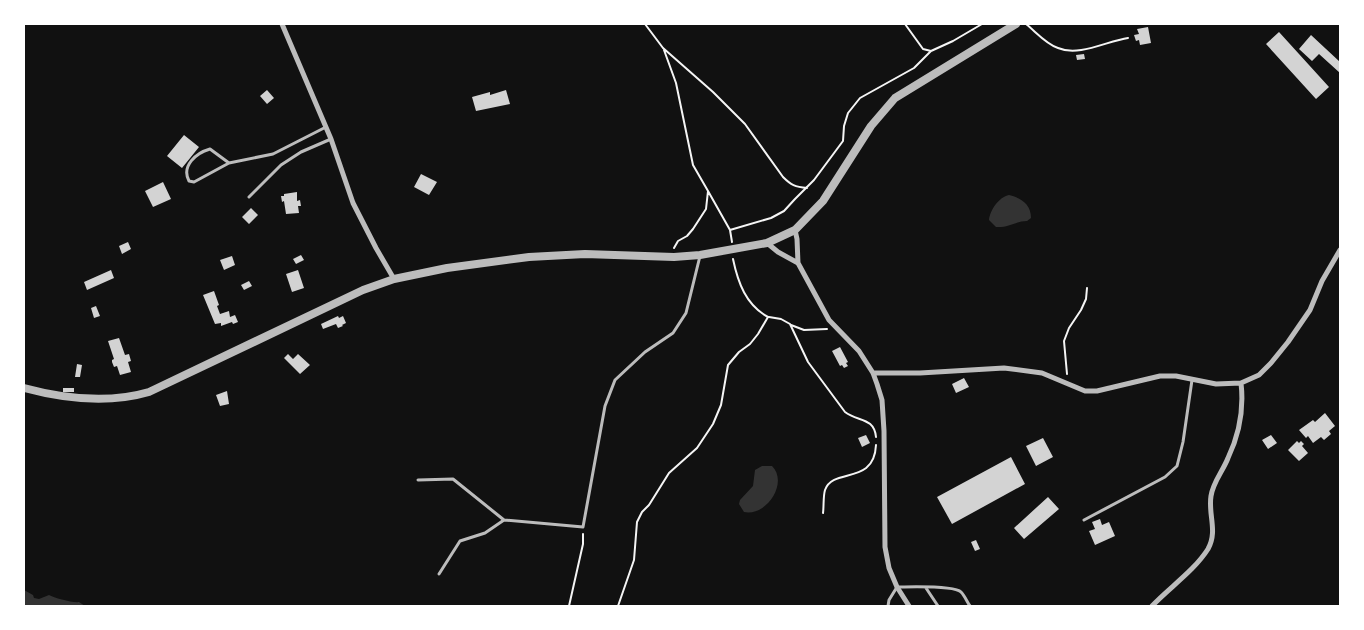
<svg xmlns="http://www.w3.org/2000/svg" width="1364" height="630" viewBox="0 0 1364 630" font-family="Karla,sans-serif">
  <rect width="100%" height="100%" fill="#111"/>
  <path fill="#333" d="M 1009,195 C 1021,198 1031,204 1031,218 L 1027,221 C 1016,221 1008,228 996,227 L 989,220 C 990,210 999,197 1009,195 Z
    M 762,466 L 772,466 C 789,483 766,517 744,512 L 739,504 L 740,500 L 753,486 L 755,470 Z
    M 24,590 L 33,595 L 34,598 L 39,599 L 49,595 C 54,598 73,603 79,602 L 85,606 L 24,606 Z"/>
  <path fill="#d3d3d3" d="M 1148,27 L 1151,43 L 1140,45 L 1139,40 L 1136,41 L 1134,35 L 1139,34 L 1137,29 Z
    M 1279,32 L 1329,87 L 1316,99 L 1266,44 Z
    M 1311,35 L 1340,62 L 1340,73 L 1319,54 L 1312,61 L 1299,49 Z
    M 1084,54 L 1085,59 L 1077,60 L 1076,55 Z
    M 267,90 L 274,98 L 267,104 L 260,96 Z
    M 506,90 L 510,104 L 476,111 L 472,97 L 490,92 L 490,95 Z
    M 184,135 L 199,147 L 182,168 L 167,156 Z
    M 421,174 L 437,182 L 429,195 L 414,187 Z
    M 163,182 L 171,199 L 153,207 L 145,191 Z
    M 297,192 L 297,201 L 300,200 L 301,206 L 298,206 L 299,213 L 286,214 L 284,201 L 282,202 L 281,196 L 284,196 L 284,194 Z
    M 251,208 L 258,215 L 249,224 L 242,217 Z
    M 128,242 L 131,249 L 122,254 L 119,246 Z
    M 301,255 L 304,260 L 296,264 L 293,259 Z
    M 232,256 L 235,265 L 224,270 L 220,260 Z
    M 111,270 L 114,278 L 87,290 L 84,282 Z
    M 298,270 L 304,288 L 292,292 L 286,274 Z
    M 249,281 L 252,286 L 244,290 L 241,285 Z
    M 214,291 L 219,305 L 217,306 L 220,314 L 229,311 L 230,317 L 235,315 L 238,322 L 233,324 L 232,322 L 221,326 L 221,323 L 215,324 L 203,295 Z
    M 96,306 L 100,316 L 94,318 L 91,308 Z
    M 338,316 L 339,318 L 343,316 L 346,323 L 342,325 L 343,326 L 338,328 L 336,324 L 323,329 L 321,324 Z
    M 119,338 L 125,355 L 129,354 L 131,361 L 128,362 L 131,372 L 120,375 L 117,366 L 114,367 L 112,362 L 112,360 L 114,359 L 108,341 Z
    M 840,347 L 848,362 L 846,363 L 848,366 L 844,368 L 842,365 L 840,366 L 832,351 Z
    M 288,354 L 293,359 L 298,354 L 310,365 L 300,374 L 284,358 Z
    M 77,364 L 82,365 L 80,377 L 75,377 Z
    M 964,378 L 969,387 L 956,393 L 952,384 Z
    M 63,388 L 74,388 L 74,392 L 63,392 Z
    M 227,391 L 229,404 L 220,406 L 216,395 Z
    M 1325,413 L 1335,426 L 1329,431 L 1331,434 L 1324,440 L 1321,437 L 1313,443 L 1308,436 L 1306,438 L 1299,430 L 1313,420 L 1315,422 Z
    M 866,435 L 870,443 L 862,447 L 858,438 Z
    M 1271,435 L 1277,443 L 1268,449 L 1262,440 Z
    M 1043,438 L 1053,457 L 1036,466 L 1026,446 Z
    M 1297,441 L 1299,443 L 1301,441 L 1304,444 L 1302,446 L 1308,453 L 1299,461 L 1288,450 Z
    M 1011,457 L 1025,484 L 952,524 L 937,497 Z
    M 1048,497 L 1059,509 L 1024,539 L 1014,528 Z
    M 1100,519 L 1102,525 L 1109,522 L 1115,536 L 1095,545 L 1089,531 L 1095,529 L 1092,522 Z
    M 976,540 L 980,549 L 975,551 L 971,542 Z"/>
  <g fill="none" stroke-linecap="round" stroke-linejoin="round">
    <path stroke="#f5f5f5" stroke-width="2" d="M 645,24 L 663,48 L 713,92 L 745,124 L 783,177 C 791,185 795,187 807,188
      M 905,24 L 923,49 L 931,51 L 953,41 L 982,24
      M 1026,24 C 1036,32 1046,44 1058,48 C 1079,57 1107,41 1128,38
      M 664,50 L 676,83 L 693,165 L 708,191 L 706,209 L 693,229 L 687,236 L 678,241 L 674,248
      M 708,191 L 730,230 L 732,242
      M 730,230 L 771,218 L 784,211 L 795,199 L 814,180 L 843,141 L 844,126 L 848,113 L 860,98 L 914,68 L 931,51
      M 769,317 L 781,319 L 790,324 L 808,362 L 845,412 C 858,422 874,417 876,437
      M 791,325 L 804,330 L 827,329
      M 1067,374 L 1064,341 L 1069,328 L 1081,310 L 1086,299 L 1087,288
      M 823,513 C 824,506 823,497 825,490 C 833,467 874,486 876,445
      M 569,606 L 583,544 L 583,534
      M 618,606 L 634,560 L 637,522 L 642,512 L 649,505 L 669,473 L 697,448 L 713,424 L 721,405 L 728,365 L 739,352 L 750,344 L 758,334 L 768,317 C 746,305 738,283 733,259"/>
    <path stroke="#bcbcbc" stroke-width="3" d="M 229,163 L 210,149 C 196,153 181,166 189,181 L 194,182 L 229,163 L 273,154 L 326,127
      M 249,197 L 281,165 L 301,152 L 331,139
      M 418,480 L 453,479 L 504,520 L 583,527 L 605,406 L 615,380 L 645,352 L 673,333 L 686,313 L 700,256
      M 1084,520 L 1165,477 L 1177,466 L 1183,442 L 1192,380
      M 439,574 L 460,541 L 485,533 L 504,520
      M 926,588 L 938,606
      M 888,606 L 889,600 L 897,587 C 909,587 954,585 961,592 C 965,596 967,602 970,606"/>
    <path stroke="#bcbcbc" stroke-width="5" d="M 282,24 L 331,139 L 353,203 L 376,248 L 394,279
      M 795,230 L 797,239 L 798,263 L 829,320 L 859,351 L 873,373 L 877,384 L 882,400 L 884,431 L 885,547 L 889,568 L 897,587 L 909,606
      M 767,243 L 778,252 L 798,263
      M 873,373 L 920,373 L 1004,368 L 1042,373 L 1085,391 L 1097,391 L 1160,376 L 1176,376 L 1216,384 L 1241,383 L 1259,375 L 1271,363 L 1288,342 L 1310,310 L 1322,281 L 1340,250
      M 1152,606 C 1170,587 1194,571 1208,549 C 1218,531 1208,515 1211,496 C 1213,482 1223,471 1228,458 C 1239,435 1244,409 1241,383"/>
    <path stroke="#bcbcbc" stroke-width="8" d="M 24,388 C 65,399 108,404 149,392 L 363,290 L 394,279 L 447,268 L 529,257 L 585,254 L 674,257 L 700,255 L 767,243 L 795,230 L 823,201 L 871,126 L 895,98 L 1016,24"/>
  </g>
  <rect width="1364" height="630" fill="none" stroke="#ffffff" stroke-width="50"/>
</svg>
